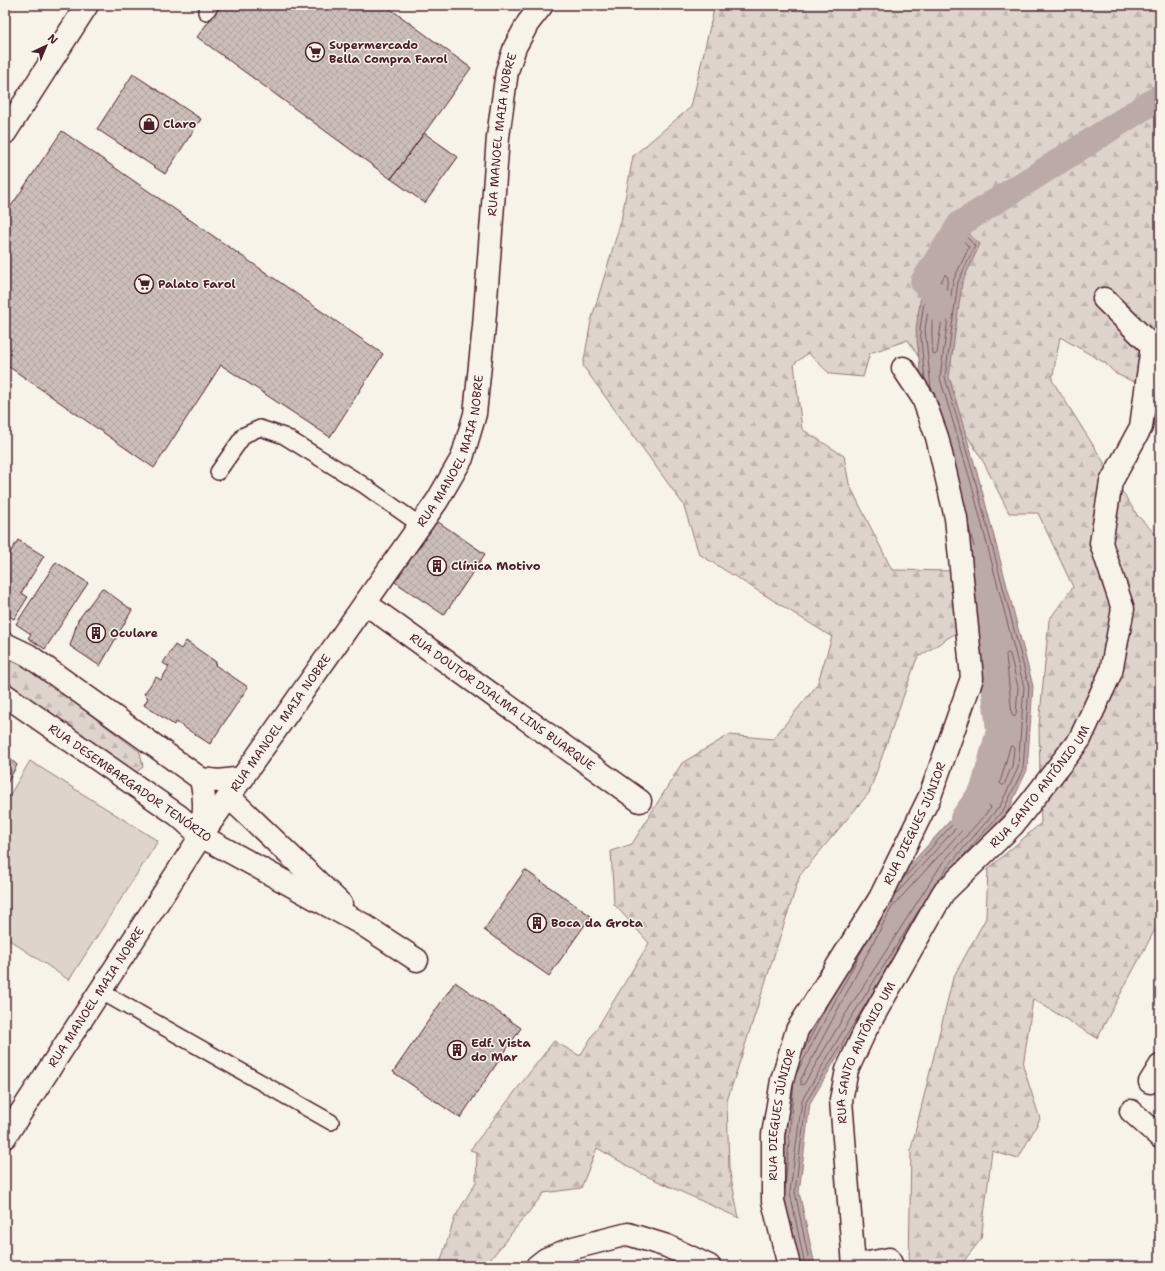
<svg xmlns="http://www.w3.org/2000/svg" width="1165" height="1271" viewBox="0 0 1165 1271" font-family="'Shantell Sans',sans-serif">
  <defs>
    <pattern id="forest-firs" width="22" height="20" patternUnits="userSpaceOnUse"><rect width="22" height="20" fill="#ded4cc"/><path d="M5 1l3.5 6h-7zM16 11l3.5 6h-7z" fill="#c0b6af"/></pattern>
    <pattern id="building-cross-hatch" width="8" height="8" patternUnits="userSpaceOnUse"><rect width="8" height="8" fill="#ccbfb9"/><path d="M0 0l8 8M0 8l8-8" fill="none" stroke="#b1a49f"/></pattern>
  </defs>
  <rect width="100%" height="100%" fill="#f7f3e8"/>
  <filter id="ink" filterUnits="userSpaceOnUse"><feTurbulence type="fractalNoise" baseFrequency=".025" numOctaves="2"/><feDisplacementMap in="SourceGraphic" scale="8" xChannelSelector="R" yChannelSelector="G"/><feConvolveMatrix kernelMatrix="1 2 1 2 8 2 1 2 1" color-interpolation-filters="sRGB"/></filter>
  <g filter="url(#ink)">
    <path fill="#ded4cc" stroke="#947a7c" d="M 30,761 L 158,841 L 69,980 L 5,937 L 5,803 Z"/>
    <path fill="url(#forest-firs)" stroke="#947a7c" d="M 715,5 L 1160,5 L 1160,393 L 1116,374 L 1105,363 L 1060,337 L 1052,380 L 1137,515 L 1160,539 L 1160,920 L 1097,1038 L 1033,999 L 1023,1066 L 1040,1119 L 1018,1159 L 992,1151 L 981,1239 L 960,1266 L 909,1266 L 911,1149 L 953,978 L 986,918 L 988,869 L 1041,823 L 1039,726 L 1049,620 L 1073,587 L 1038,513 L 1009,513 L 984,463 L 908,340 L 870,353 L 863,377 L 830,374 L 808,353 L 794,364 L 802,429 L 844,456 L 849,484 L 892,570 L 954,571 L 959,631 L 917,658 L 869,793 L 800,875 L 727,1101 L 729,1168 L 739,1218 L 640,1173 L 597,1148 L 581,1188 L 544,1193 L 485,1266 L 439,1266 L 455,1217 L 476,1182 L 477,1152 L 470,1150 L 554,1041 L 580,1056 L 649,943 L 614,904 L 611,851 L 632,844 L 682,763 L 729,735 L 773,739 L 817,685 L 832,637 L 699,554 L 683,504 L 583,366 L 591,321 L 621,221 L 633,156 L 691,107 Z
      M 5,653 L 11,655 L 140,752 L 143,767 L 132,775 L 5,687 Z"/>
    <path fill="#bcaaa7" stroke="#8e7275" d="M 960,224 L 980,244 L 962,283 L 949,377 L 980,483 L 1033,686 L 1027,770 L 1008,811 L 956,870 L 856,1025 L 810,1103 L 799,1192 L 815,1266 L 791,1266 L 775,1201 L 786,1075 L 880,898 L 967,802 L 983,790 L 999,731 L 990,647 L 964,543 L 923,398 L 916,329 L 923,282 Z"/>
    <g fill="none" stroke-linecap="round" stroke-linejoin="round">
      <path stroke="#78575d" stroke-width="1" d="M 945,275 L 948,277 L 937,353 L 935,355 L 933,353 C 931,328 930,296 945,275 Z
        M 925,380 L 920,329 L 927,283 L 961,231 L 975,246 L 958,282 L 945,377 L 976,484 L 1029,687 L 1023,769 L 1004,809 L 958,862
        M 931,389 L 925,329 L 932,285 L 962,239 L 969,247 L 953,281 L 940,378 L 972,486 L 1024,687 L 1018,768 L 1000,806 L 949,865 L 938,881
        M 1008,653 L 1010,654 L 1018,687 L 1016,715 L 1014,717 L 1012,715 L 1006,655 Z
        M 1012,746 L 1014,748 L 1012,766 L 1004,785 L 1002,785 L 1000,783 L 1010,747 Z
        M 988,805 L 990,806 L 991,808 L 943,862 L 843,1018 L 804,1084 L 801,1085 L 801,1079 L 892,907 L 977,814 Z
        M 902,880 L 969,806 L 986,793 L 1003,732 L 994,646 L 972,561
        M 895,895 L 973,809 L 990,795 L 1007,733 L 999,645 L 969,527
        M 804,1050 L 830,999
        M 796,1074 L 867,941
        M 785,1189 L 794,1081
        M 805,1266 L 790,1192 L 802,1100 L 849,1021 L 919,910
        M 810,1266 L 795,1192 L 806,1102 L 875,989"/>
      <path stroke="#bcaaa7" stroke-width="26" d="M 940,310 L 939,301 L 923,282 L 960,224 L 1160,97
        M 963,818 L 983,790 L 999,731 L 990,647 L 965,556"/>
    </g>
    <path fill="url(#building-cross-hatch)" stroke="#4a1f2b" d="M 221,5 L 385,5 L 471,68 L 391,179 L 197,37 Z
      M 133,74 L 201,119 L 165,174 L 97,129 Z
      M 62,131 L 383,354 L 330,437 L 221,365 L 154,468 L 5,364 L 5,215 Z
      M 424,133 L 458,157 L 425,203 L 391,179 Z
      M 431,517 L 485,554 L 444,615 L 389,578 Z
      M 18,540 L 44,556 L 21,593 L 28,597 L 14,619 L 5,614 L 5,561 Z
      M 56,562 L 88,583 L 45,649 L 28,638 L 31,634 L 16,624 Z
      M 102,588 L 132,610 L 100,666 L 70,646 L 78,620 Z
      M 186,641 L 216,662 L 215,665 L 248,687 L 210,744 L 176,722 L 174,725 L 144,705 L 148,698 L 144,694 L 156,677 L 161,680 L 169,667 L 163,663 L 175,645 L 181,649 Z
      M 5,754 L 17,765 L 5,787 Z
      M 525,870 L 591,916 L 549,976 L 484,930 Z
      M 455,982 L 521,1028 L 460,1118 L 393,1072 Z"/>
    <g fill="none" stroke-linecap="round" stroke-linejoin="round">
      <defs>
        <path id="service" d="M 206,12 L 211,5
          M 218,472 L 244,435 L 260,428 L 284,436 L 362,484 L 420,525
          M 100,991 L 331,1122"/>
        <g id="minor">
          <path id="s1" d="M 365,603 L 640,801"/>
          <path d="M 229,797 L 341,904"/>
          <path d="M 201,836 L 362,924 L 417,960"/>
          <path d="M 1150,1082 L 1160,1066"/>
          <path d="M 1131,1111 L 1160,1137"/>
          <path d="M 537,1266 L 546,1259 L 573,1248 L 628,1234 L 667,1246 L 709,1266"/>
          <path id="s2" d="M 789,1266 L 773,1201 L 773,1135 L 782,1080 L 797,1030 L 880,898 L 930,796 L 972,678 L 956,518 L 937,437 L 923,398 L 903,368"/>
          <path d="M 853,1266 L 889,1259 L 892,1266"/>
          <path id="s3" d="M 854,1266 L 841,1100 L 847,1070 L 866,1029 L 943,893 L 1013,825 L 1080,739 L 1111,672 L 1123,609 L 1101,543 L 1111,482 L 1141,427 L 1152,346 L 1104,299"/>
        </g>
        <g id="tertiary">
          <path d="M 5,644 L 28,655 L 56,675 L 201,779 L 219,781 L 243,778"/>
          <path id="s4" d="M 5,695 L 179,816 L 201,836 L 437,501 L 462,458 L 475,414 L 484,326 L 498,137 L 507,71 L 515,47 L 528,23 L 542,5"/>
          <path id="s5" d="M 5,1137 L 201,836 C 204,816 206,799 201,779"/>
        </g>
        <path id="trunk" d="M 5,133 L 87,5"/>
      </defs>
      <use href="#service" stroke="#4a1f2b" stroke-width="18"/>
      <use href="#minor" stroke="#4a1f2b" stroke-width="25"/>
      <use href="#tertiary" stroke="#4a1f2b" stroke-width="25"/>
      <use href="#trunk" stroke="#4a1f2b" stroke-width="25"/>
      <use href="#service" stroke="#f7f3e8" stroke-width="15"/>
      <use href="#minor" stroke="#f7f3e8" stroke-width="22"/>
      <use href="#tertiary" stroke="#f7f3e8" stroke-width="22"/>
      <use href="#trunk" stroke="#f7f3e8" stroke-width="22"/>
    </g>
  </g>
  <defs>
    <symbol id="supermarket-ring" viewBox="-11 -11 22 22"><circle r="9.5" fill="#f7f3e8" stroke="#4a1f2b" stroke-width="1.5"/><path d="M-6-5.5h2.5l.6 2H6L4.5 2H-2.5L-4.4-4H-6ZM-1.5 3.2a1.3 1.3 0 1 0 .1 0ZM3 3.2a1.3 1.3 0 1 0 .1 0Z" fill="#4a1f2b"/></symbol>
    <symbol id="shop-ring" viewBox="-11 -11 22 22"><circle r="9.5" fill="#f7f3e8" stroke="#4a1f2b" stroke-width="1.5"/><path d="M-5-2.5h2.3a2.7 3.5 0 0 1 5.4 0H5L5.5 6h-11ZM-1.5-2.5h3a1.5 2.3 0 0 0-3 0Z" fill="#4a1f2b"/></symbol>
    <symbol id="building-ring" viewBox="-11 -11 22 22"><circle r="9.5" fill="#f7f3e8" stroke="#4a1f2b" stroke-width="1.5"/><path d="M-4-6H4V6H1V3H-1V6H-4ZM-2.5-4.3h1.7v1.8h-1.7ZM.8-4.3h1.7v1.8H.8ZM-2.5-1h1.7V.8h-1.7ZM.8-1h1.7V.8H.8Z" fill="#4a1f2b"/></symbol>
  </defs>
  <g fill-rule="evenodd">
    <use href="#supermarket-ring" x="304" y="41" width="22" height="22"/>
    <use href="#shop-ring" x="138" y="113" width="22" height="22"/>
    <use href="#supermarket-ring" x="133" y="273" width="22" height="22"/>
    <use href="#building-ring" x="426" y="555" width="22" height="22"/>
    <use href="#building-ring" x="85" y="622" width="22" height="22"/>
    <use href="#building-ring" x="526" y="912" width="22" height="22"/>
    <use href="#building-ring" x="446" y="1039" width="22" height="22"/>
  </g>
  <g text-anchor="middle" stroke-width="3" stroke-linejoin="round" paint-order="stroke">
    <g font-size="12" font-weight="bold" fill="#4a1f2b" stroke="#f7f3e8" text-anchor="start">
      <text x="329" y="49">Supermercado<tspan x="329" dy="14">Bella Compra Farol</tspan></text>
      <text x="163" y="128">Claro</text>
      <text x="158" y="288">Palato Farol</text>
      <text x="451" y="570">Clínica Motivo</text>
      <text x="110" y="637">Oculare</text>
      <text x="551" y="927">Boca da Grota</text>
      <text x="471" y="1047">Edf. Vista<tspan x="471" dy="14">do Mar</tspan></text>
    </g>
    <g font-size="12" fill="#4a1f2b" stroke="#f7f3e8">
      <text dy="4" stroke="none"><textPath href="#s4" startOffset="1028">RUA MANOEL MAIA NOBRE</textPath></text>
      <text dy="4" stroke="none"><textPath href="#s4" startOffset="704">RUA MANOEL MAIA NOBRE</textPath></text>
      <text dy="4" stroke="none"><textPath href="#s1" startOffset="169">RUA DOUTOR DJALMA LINS BUARQUE</textPath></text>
      <text dy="4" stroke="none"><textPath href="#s4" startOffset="380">RUA MANOEL MAIA NOBRE</textPath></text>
      <text transform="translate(130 783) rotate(35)" y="4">RUA DESEMBARGADOR TENÓRIO</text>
      <text dy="4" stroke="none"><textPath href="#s3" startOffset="543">RUA SANTO ANTÔNIO UM</textPath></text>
      <text dy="4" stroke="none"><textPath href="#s2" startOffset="479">RUA DIEGUES JÚNIOR</textPath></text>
      <text dy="4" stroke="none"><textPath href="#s5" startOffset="167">RUA MANOEL MAIA NOBRE</textPath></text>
      <text dy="4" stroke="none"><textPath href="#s3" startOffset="219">RUA SANTO ANTÔNIO UM</textPath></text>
      <text dy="4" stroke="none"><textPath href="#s2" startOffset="154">RUA DIEGUES JÚNIOR</textPath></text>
    </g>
  </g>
  <rect width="1165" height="1271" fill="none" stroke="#f7f3e8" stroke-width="20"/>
  <rect x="10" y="10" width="1145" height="1251" fill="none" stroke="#4a1f2b" stroke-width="1.5" filter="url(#ink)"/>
  <g transform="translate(46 46) rotate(44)" stroke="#f7f3e8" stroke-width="3" paint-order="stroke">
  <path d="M0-3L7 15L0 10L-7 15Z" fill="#4a1f2b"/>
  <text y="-6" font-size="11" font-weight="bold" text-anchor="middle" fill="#4a1f2b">N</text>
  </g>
</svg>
